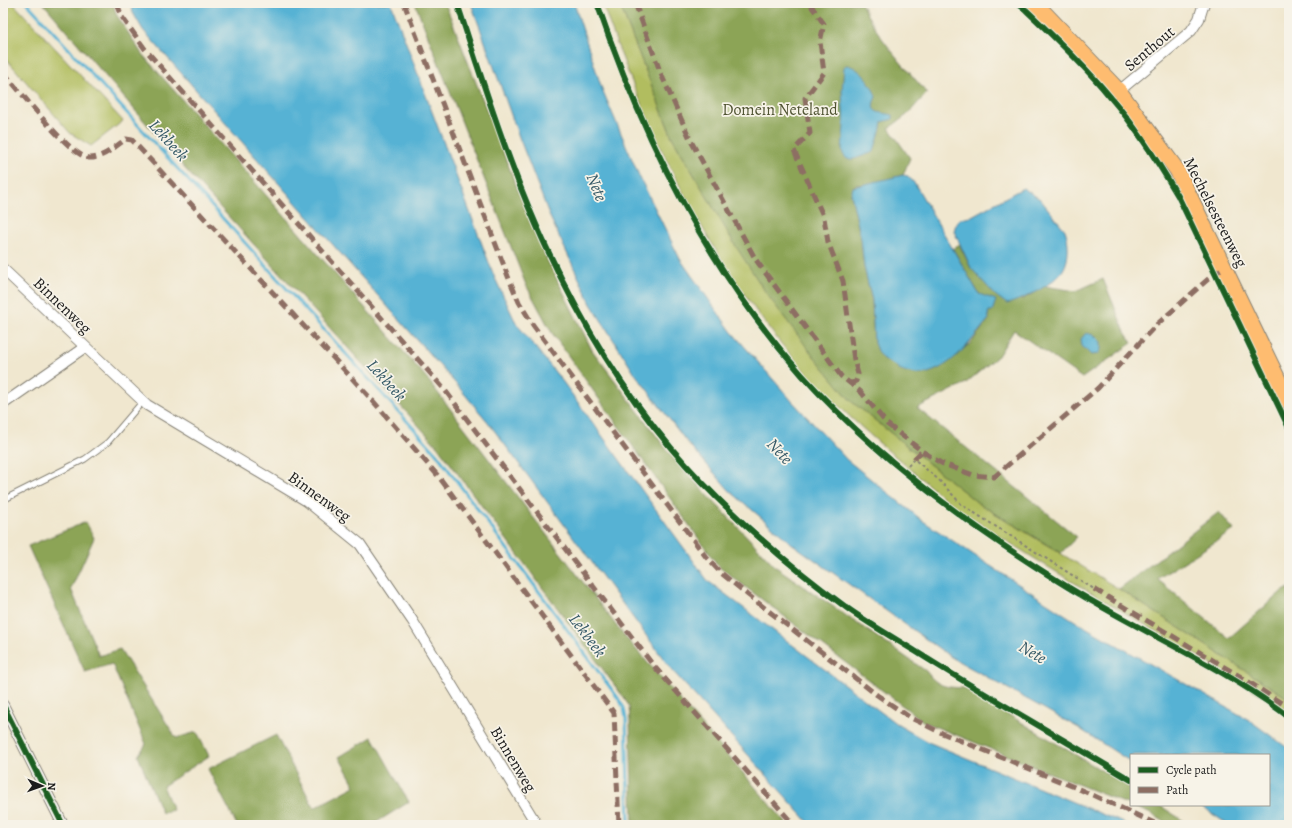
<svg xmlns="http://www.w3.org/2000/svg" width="1292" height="828" viewBox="0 0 1292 828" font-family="Alegreya,serif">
  <rect width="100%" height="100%" fill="#f7f3e8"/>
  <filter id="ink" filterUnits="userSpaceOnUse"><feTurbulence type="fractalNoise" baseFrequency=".025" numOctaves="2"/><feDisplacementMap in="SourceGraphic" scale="8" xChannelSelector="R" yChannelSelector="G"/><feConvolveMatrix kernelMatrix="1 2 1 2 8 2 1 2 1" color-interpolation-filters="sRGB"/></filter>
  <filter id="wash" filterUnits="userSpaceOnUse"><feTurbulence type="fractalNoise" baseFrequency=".012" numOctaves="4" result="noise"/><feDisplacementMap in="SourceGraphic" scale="16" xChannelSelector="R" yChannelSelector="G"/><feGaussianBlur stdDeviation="0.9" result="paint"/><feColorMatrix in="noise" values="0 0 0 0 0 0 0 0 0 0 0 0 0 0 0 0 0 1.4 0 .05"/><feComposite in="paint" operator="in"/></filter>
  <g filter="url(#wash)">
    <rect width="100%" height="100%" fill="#f0e7cf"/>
    <path fill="#b1bd5f" stroke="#666c3e" d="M 3,3 L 13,3 L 123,121 L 91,146 L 70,133 L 3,55 Z
      M 602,3 L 619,3 L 672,137 L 731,237 L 851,401 L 978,503 L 1119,589 L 1289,699 L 1289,712 C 1180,642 1065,582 958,509 C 939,495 921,478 903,463 C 867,433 830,400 799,365 C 708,260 648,133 602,3 Z"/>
    <path fill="#8ca456" stroke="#546039" d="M 43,3 L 113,3 L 116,14 L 142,54 L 425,376 L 622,633 L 788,825 L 633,825 L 630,722 L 629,706 L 624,698 L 438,447 L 187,171 Z
      M 415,3 L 445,3 L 537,239 L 592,350 L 677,463 L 776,567 L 926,671 C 938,687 945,687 964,688 L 1131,788 L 1131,805 L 1159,805 L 1190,825 L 1169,825 L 1149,813 L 924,722 L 719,567 L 552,333 L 526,285 Z
      M 619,3 L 861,3 C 877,37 903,65 927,93 L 907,115 L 889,128 L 910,158 L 903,175 L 871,184 L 855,185 L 851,194 L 861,239 L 864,267 L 872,300 L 874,343 L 883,359 L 898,367 L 961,351 L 971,343 L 989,319 L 979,294 L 953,249 L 959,244 L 971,268 L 1022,300 L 1044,286 L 1076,291 L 1103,279 L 1125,332 L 1132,343 L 1082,378 L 1014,330 L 998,356 L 966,383 L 917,408 L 1077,537 L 1061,553 L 978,503 L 851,401 L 812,354 L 766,293 L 735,245 L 672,137 Z
      M 1219,512 L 1234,530 L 1157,579 L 1229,638 L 1280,593 L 1289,588 L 1289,699 L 1119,589 Z
      M 86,522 L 94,538 L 71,589 L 99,656 L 120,649 L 176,738 L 197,732 L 209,756 L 163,786 L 173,810 L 162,813 L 138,756 L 146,744 L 112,664 L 85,672 L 28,546 Z
      M 276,735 L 314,808 L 355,786 L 339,757 L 372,737 L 409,802 L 372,825 L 237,825 L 208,769 Z"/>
    <path fill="#56b2d4" stroke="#396778" d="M 130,3 L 391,3 L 494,276 L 516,323 L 563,382 L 708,581 L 898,725 L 928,742 L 1128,825 L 811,825 L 671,669 L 488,422 L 456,384 L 143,30 L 133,13 Z
      M 471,3 L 574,3 L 602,89 L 640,178 L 680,259 L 731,331 L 791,400 L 847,460 L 923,521 L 992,567 L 1078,623 L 1249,720 L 1289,749 L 1289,825 L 1229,825 L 1199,805 L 1269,805 L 1269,755 L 1131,755 L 1131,762 L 1077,727 L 951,657 L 791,543 L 730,491 L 686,441 L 633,371 L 591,304 L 550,217 L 519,137 Z
      M 846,65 C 859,66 873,85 876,97 C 867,115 882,112 893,115 L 893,119 L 882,122 C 881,133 876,141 874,152 L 854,159 L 847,159 L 843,154 L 842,150 L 844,126 L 842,91 L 844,67 Z
      M 903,175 L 908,176 L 915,184 L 979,294 L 996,300 L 992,312 L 988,312 L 989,319 C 972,339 952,369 923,374 C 915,375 906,372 899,369 L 898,367 L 883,359 L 878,353 L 874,343 L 872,300 L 864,267 L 861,239 L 851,194 L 853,187 Z
      M 1023,188 L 1040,199 L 1065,230 C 1069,241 1070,259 1063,270 C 1053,285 1024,299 1007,304 L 995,295 L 971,268 L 954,231 L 956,224 L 960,219 L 970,217 Z
      M 1086,333 L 1094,335 L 1101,342 L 1101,349 L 1098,354 L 1091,355 L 1082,346 L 1081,339 Z"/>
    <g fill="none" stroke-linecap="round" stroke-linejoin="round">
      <path stroke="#56b2d4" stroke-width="3" d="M 27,3 L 436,453 L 618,698 L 624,708 L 626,719 L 629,825"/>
    </g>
  </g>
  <g filter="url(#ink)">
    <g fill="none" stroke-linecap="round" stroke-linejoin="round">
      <defs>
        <path id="lane" d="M 597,3 C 643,138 707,268 802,375 C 876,457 965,523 1058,581 C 1134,629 1218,663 1289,717
          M 3,500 L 85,459 L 108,442 L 143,401"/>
        <path id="street" d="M 1119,91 L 1191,31 L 1199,19 L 1204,3
          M 3,269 L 147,405 L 307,501 L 360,544 L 412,620 L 537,825
          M 3,404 L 85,347
          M 3,705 L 63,825"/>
        <path id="primary" d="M 1035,3 L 1119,91 L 1177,170 L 1289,402"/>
      </defs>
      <use href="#lane" stroke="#868276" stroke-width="7"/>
      <use href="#street" stroke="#868276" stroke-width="12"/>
      <use href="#primary" stroke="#868276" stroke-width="17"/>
      <path stroke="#868276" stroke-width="2" stroke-dasharray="3 3" stroke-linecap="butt" d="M 908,466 L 914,459 L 939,480 L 962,505 L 1094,589"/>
      <use href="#lane" stroke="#fff" stroke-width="5"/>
      <use href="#street" stroke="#fff" stroke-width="10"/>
      <use href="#primary" stroke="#febc70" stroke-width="15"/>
      <path stroke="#8d6e63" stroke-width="5" stroke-dasharray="10 5" stroke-linecap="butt" d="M 117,3 L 122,17 L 145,49 L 444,389 L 653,665 L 794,825
        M 404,3 L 509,279 L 519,302 L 533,325 L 706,557 L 720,572 L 748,595 L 877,695 L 911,718 L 942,733 L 1079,789 L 1159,825
        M 635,3 L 661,74 L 691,141 L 756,260 L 841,376 L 861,392 L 887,424 L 922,451 L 941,463 L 973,475 L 994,477 L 1098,388 L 1155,326 L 1215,273 L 1224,268
        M 813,3 L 812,7 L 824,24 L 820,42 L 824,73 L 805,98 L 810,133 L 794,150 L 824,218 L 828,242 L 843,281 L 854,360 L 858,374 L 856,381 L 849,384
        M 3,72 C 18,88 69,156 89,158 C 102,159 116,146 126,139 L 132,140 L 373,401 L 439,477 L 614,713 L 619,825
        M 914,459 L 922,451
        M 1094,589 L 1241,677 L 1289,708"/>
      <defs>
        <path id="cycleway" d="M 457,3 C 477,64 496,126 520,186 C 557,279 607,372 672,449 C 723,509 784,562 847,608 C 868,623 892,637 915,651 C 986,696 1059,737 1131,780
          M 597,3 C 643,138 707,268 802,375 C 876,457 965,523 1058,581 C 1134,629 1218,663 1289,717
          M 1017,3 L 1026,10 C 1055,38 1085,66 1111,98 C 1137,128 1158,162 1178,196 L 1289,428
          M 3,705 L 63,825"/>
      </defs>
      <use href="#cycleway" stroke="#f7f3e8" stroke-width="8"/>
      <use href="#cycleway" stroke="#1b5e20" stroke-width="6"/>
    </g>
  </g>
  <g text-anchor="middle" stroke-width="3.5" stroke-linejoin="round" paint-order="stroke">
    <g font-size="16" fill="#1c1c1c" stroke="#f7f3e8">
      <text transform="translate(1149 48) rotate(-40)" y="6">Senthout</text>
      <text transform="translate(1216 212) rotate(63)" y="6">Mechelsesteenweg</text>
      <text transform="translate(63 305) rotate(44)" y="6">Binnenweg</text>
      <text transform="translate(320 496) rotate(36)" y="6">Binnenweg</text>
      <text transform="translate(514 759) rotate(59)" y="6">Binnenweg</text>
    </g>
    <g font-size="16" fill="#505433" stroke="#f7f3e8">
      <text x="780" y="115">Domein Neteland</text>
    </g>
    <g font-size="17" font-style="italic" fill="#335866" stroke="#f7f3e8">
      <text transform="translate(169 140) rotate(48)" y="6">Lekbeek</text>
      <text transform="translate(597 187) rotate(68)" y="6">Nete</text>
      <text transform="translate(387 380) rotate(48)" y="6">Lekbeek</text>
      <text transform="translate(780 451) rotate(47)" y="6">Nete</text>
      <text transform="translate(588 635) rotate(53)" y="6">Lekbeek</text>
      <text transform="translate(1033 652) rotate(31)" y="6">Nete</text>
    </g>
  </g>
  <rect width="1292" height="828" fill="none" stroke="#f7f3e8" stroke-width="16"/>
  <rect x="1130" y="754" width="140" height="52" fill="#f7f3e8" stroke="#9f9d96"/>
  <rect x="1138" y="767" width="20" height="6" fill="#1b5e20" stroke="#9f9d96"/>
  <text x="1166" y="774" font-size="12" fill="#1c1c1c">Cycle path</text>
  <rect x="1138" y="787" width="20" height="6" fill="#8d6e63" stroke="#9f9d96"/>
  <text x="1166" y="794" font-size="12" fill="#1c1c1c">Path</text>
  <g transform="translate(42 786) rotate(92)" stroke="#f7f3e8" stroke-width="3" paint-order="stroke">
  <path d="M0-3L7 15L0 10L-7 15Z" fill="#1c1c1c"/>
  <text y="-6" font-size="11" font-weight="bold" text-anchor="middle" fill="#1c1c1c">N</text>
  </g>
</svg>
